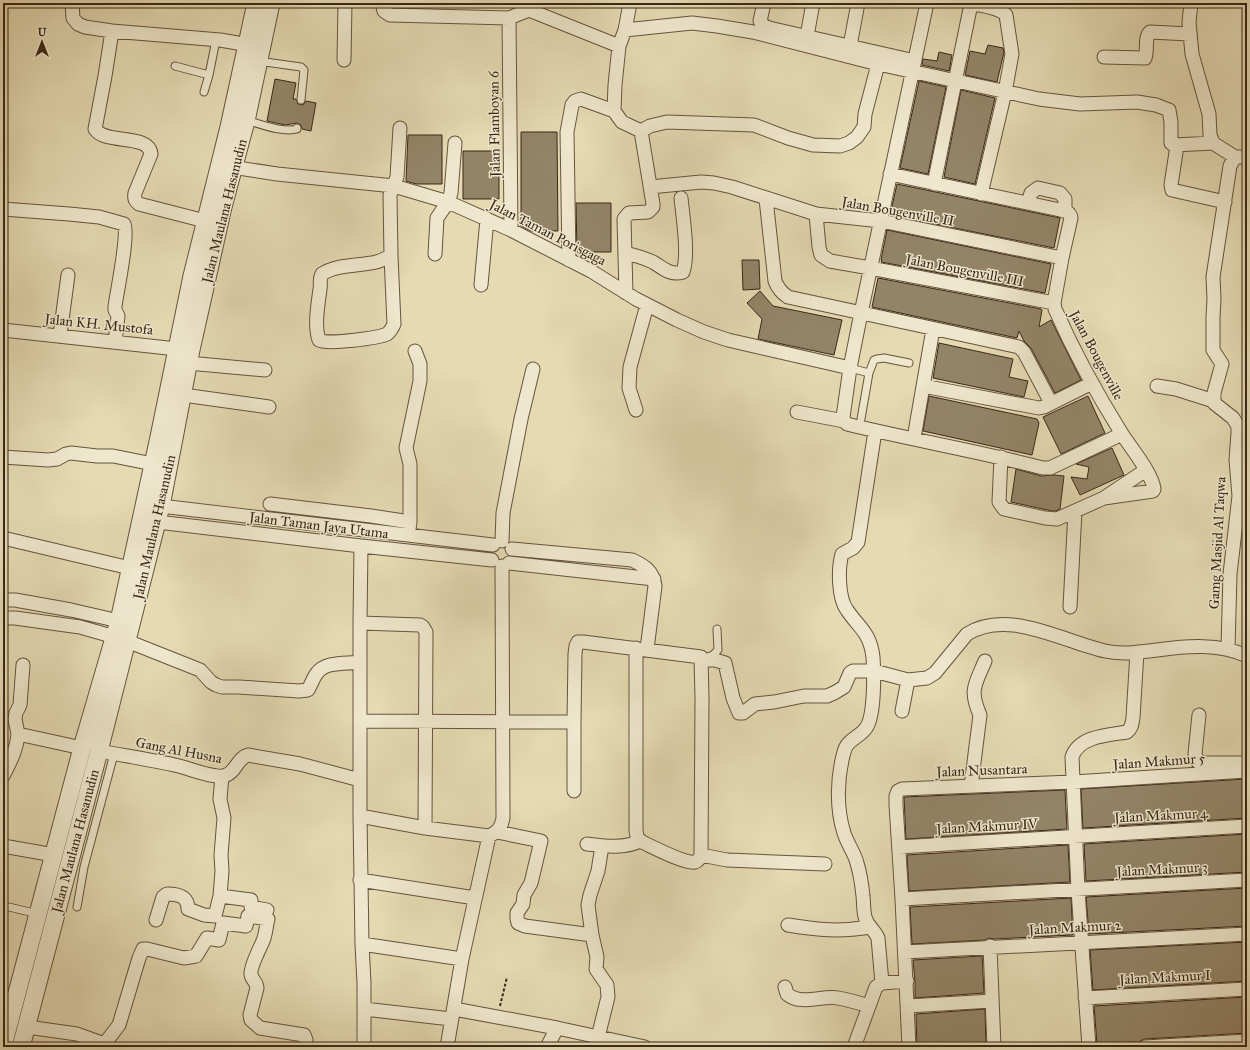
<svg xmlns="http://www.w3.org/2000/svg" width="1250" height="1050" viewBox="0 0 1250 1050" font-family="'IM FELL Great Primer',serif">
  <rect width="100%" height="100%" fill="#e5dab2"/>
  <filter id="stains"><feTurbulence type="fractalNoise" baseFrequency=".005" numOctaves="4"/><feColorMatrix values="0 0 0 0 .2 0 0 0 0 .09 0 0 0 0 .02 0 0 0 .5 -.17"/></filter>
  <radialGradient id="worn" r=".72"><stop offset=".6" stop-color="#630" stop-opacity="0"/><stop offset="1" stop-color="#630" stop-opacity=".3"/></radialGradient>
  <path fill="#938468" stroke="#3a2718" d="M 988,45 L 1003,48 L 1004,52 L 997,82 L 965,75 L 970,51 L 985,54 Z
    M 939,52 L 952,55 L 949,71 L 922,65 L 923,59 L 937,61 Z
    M 275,79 L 296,83 L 293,99 L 296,99 L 298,104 L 303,105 L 306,101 L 316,103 L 311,131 L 302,129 L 301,125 L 297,123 L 285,125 L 267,121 Z
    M 919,81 L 946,87 L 928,174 L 900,168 Z
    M 961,90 L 995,98 L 975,184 L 944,177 Z
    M 521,132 L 557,132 L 558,231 L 531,231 L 521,226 Z
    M 408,135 L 442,135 L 442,184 L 416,184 L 406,181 Z
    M 463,151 L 499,151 L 499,199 L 463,199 Z
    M 897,184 L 1060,218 L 1054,248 L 890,215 Z
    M 576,203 L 611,203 L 611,252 L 577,252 Z
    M 887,230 L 1051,264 L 1045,293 L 881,262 L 882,260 L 881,260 Z
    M 742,260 L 759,260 L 760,289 L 743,290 Z
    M 878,278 L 1041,309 L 1042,310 L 1039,327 L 1051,320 L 1081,380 L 1055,393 L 1031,348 L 1024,341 L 1019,331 L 1017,338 L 872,307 Z
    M 760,291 L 773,306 L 842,320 L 834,355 L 758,339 L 762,319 L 747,303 Z
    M 939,343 L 1013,359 L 1009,377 L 1028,381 L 1024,397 L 933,378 Z
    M 929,396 L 1037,419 L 1039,423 L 1032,455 L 923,431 Z
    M 1088,396 L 1105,433 L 1061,454 L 1043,417 Z
    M 1112,448 L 1124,475 L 1080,495 L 1071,477 L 1087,479 L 1089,467 L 1076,464 Z
    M 1016,469 L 1041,476 L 1054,475 L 1064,476 L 1060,509 L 1056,511 L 1052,511 L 1011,502 Z
    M 1246,779 L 1247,818 L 1083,828 L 1081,789 Z
    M 1065,790 L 1067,829 L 906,839 L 904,797 Z
    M 1247,834 L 1247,872 L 1086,881 L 1084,844 Z
    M 1068,845 L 1070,882 L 909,891 L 907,855 Z
    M 1247,888 L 1247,926 L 1089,934 L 1086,897 Z
    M 1071,898 L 1073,935 L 994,939 L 989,938 L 985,940 L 912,944 L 910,907 Z
    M 1247,942 L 1247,981 L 1093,990 L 1090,950 Z
    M 982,956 L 984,993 L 915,998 L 915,981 L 913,960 Z
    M 1247,997 L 1247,1033 L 1145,1039 L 1140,1041 L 1137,1047 L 1135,1047 L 1134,1042 L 1097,1044 L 1094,1006 Z
    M 985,1009 L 986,1047 L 917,1047 L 916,1014 Z"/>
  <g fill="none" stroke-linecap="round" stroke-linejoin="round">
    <defs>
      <path id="service" d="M 258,61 L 301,67 L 304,70 L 301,100
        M 175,66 L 209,75
        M 204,92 L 209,75 L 216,40
        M 246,120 C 260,124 283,133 297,129 L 297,128
        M 850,368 L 869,373
        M 861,419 L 869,373 L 874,360 L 877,359 L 884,358 L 909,363
        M 708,657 L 713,655 L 718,650 L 717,629
        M 9,907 L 38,914
        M 77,907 L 84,867 L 114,754
        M 3,996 L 16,998"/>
      <path id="minor" d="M 72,3 L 73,18 L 78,24 L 85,27 L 112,31 L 220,40 L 255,46
        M 382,3 L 384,11 L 390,15 L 509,18 L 529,10 L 530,3
        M 764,3 L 760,21 L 763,25 L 769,28 L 915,61
        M 969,3 C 980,6 998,6 1006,15 L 1012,54 L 1005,92 L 981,194
        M 1191,3 L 1189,22 L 1192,54 L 1209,114 L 1210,135 L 1213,143
        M 529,10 L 619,46
        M 509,18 L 511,230
        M 625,30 L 692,23 L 717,26 L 753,32 L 878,64 L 1039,99 L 1080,104 L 1137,102 L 1156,105 L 1169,110 L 1171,122 L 1171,143 L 1174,145 L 1213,143 L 1235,157
        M 112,31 L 105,76 L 95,129 C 105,145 149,133 151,154 L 135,193 C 134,199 135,201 139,204 L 205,221
        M 807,36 L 813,3
        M 850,46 L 858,3
        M 1104,57 L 1145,58 C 1148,50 1144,38 1150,32 L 1190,34
        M 344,60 L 345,3
        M 641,131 L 650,126 L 667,122 L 754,125 L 788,138 L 813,145 L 840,146 L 849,143 L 857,137 L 864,127 L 865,114 L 878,64
        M 1177,146 L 1171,185 L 1172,190 L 1225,202
        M 225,166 L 277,174 L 394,186 L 448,202 L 511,230 L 591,271 L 636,299 L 677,320 L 704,332 L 728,340 L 850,368
        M 890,174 L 1060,210 C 1066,211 1070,212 1071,218 L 1062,258 L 1054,303 L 1055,309 C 1074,352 1097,394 1122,434 C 1131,448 1152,473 1154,489 L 1153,491 L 1104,498
        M 934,184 L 971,4
        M 650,187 L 701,182 L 714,183 L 732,187 L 816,214 L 881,221 L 1062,258
        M 766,199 L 775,281 C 778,289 782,293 788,297 L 1019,347 L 1024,352 L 1051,403
        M 1028,203 L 1031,193 L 1038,188 L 1060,193 L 1065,199 L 1065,211
        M 3,209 L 69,214 L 99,217 L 124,224 C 129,234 117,292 115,306 L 115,310 L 118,316 L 115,342
        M 816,214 L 819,247 L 821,255 L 830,261 L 870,268 L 1054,303
        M 625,253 C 634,255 644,258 653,262 C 663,268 670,276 683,272 C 689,254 683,218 681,198
        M 435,254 L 437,218 L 448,202 L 451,193 L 455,143
        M 391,256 C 386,258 381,261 376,262 C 359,266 337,264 322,274 C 319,279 321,284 320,289 C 318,305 314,325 319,340 C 327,345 378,338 387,334 C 391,331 392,328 394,324 L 391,256 L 390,195 L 397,177 L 400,128
        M 569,260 L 567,132 L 572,105 L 575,101 L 581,99 L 614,111
        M 481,285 L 487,219
        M 626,293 L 624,219 L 629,213 L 648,212 L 653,207 L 653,204 L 641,131 L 622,122 L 614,111 L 615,85 L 619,46 L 625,30 L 630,3
        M 3,330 L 186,350
        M 60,335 L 68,275
        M 188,363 L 265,370
        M 923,386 L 1039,408 L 1044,407 L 1092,383
        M 1157,386 L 1176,389 L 1214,401
        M 183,395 L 269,407
        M 636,410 L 629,388 L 630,367 L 647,305
        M 797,412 L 844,421 L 847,424 C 912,440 978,451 1043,468 L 1050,468 L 1122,434
        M 844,421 L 843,417 L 850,368 L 861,313 L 927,3
        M 875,431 L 858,542 L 853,548 L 842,554 C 838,568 838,598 847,610 C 859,628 870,632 873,657 C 874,672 875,716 866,728 C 859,738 847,739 844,752 C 837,777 836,808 844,833 C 847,843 855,854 857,863 C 860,873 862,886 863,896 C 864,904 863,913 866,920 C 869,927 875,931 878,938 L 882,983
        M 914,438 L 933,329
        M 3,457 L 48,460 L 57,459 L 66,454 L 71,453 L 97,456 L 113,456 L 153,464
        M 1001,457 L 999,502 L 1004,509 L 1045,518 L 1057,519 L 1104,498 L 1146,470
        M 270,504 L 371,516 L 410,522 L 409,529
        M 152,505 L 493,545
        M 149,521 L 361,546 L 492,560
        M 410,522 L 410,464 L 406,448 L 420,381 L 420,364 L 415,351
        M 3,538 L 130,568
        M 502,541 L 503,513 L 521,419 L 533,369
        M 361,546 L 360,623 L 360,816 L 362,944 L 364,983 L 364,1047
        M 512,549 L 632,560 C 645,566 653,571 655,586 L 647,649
        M 509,563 L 654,579
        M 3,600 L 15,600 L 71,610 L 119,621
        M 1070,607 L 1075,511
        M 3,618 L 15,618 L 80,627 L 115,637
        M 360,623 L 420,625 L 423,627 L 426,632 L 425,828
        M 127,641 L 200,670 L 211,682 L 216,685 L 222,687 L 239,687 L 299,691 L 308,690 C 311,685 313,678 317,673 C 326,661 346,664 360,662
        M 1228,648 L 1230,574 L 1239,496 L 1236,460 L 1238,433 L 1238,426 L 1233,418 L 1214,403 L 1214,393 L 1222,364 L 1213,350 L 1213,317 L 1214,299 L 1213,277 L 1230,166 L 1235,157 L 1247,157
        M 701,660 L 715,660 L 725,663 L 733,698 L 739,713 L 743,713 L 755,704 L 774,702 L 804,696 L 827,696 L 834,693 L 844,687 L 850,673 L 853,671 L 874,671 L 908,680 L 927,678 L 935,673 L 967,634 C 1008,608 1064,642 1105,651 C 1122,655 1140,652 1157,650 C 1187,646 1219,643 1247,656
        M 902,711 L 908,680
        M 1199,715 L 1195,754 L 1198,762 L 1202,763 L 1247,763
        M 360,721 L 574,722
        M 18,734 L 15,719 L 16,713 L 20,705 L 23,665
        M 99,751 C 126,756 152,760 179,766 C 190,769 214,778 224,776 C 236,773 237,758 248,755 L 300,764 L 360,780
        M 3,776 C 10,762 17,750 18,734 L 82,748
        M 971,786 L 980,715 C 969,690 975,685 985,661
        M 574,791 L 574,722 L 575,654 L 576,646 L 578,642 L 583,642 L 701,657 L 702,698 L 701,855 C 700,858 698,861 695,862 C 685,864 653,847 642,842 L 637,837 L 636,830 L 636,648
        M 360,816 L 425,828 L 489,836 C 498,832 501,828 503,818 L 502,566
        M 497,832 L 541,841 L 531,883 L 524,895 L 523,904 L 517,913 L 517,918 L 518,923 L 525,926 L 592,935 L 597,957 L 596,969 L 607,985 L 608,997 L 598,1037
        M 587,844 C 604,846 624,849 640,841
        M 3,846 L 54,855
        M 899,847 L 1247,826
        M 701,855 L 727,860 L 825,864
        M 360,880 L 475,898
        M 220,896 L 251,900 L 251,907 L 267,910
        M 902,899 L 1247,880
        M 156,920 L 163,897 L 167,894 C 178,894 188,896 188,909 L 204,915 L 215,916 L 220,896 L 222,871 L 221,855 L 224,818 L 220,799 L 222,776
        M 788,925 C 819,930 839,932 870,927
        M 592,935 L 588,905 L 590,895 L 598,871 L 602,846
        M 362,944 L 462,959
        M 990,946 L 994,1047
        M 905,952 L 1247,934
        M 785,987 L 787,994 C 801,1006 822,995 838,998 C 849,1000 859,1003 869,1006
        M 1085,998 L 1247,989
        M 908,1006 L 992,1001
        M 364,1009 L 451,1019
        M 454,1009 L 557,1028 L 645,1047
        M 27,1027 L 77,1034 L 110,1046
        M 102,1047 L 119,1025 L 139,958 L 143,949 L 147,949 L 184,958 L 196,956 L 207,938 L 219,940 L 223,923 L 246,926 L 248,916 L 268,919 C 266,926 266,934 263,941 C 260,948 250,967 251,974 C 251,979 257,982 257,988 L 250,1015 L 251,1020 L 260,1028 L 304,1035 L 306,1040 L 306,1047
        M 447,1047 L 462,959 L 489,836
        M 547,1047 L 557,1028
        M 854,1047 L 876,987 L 882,983 L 907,981
        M 909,1047 L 902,899 L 896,805 L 896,796 L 898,791 L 902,789 L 1073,782 L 1247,771
        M 1089,1047 L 1078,890 L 1072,757 C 1079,736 1108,735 1127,732 C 1132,728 1132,724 1133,718 L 1137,652
        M 1145,1047 L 1247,1041"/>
      <path id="tertiary" d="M 3,1046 L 82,748 L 119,621 L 159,437 L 192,276 L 229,127 L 256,3
        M 21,1047 L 99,751 L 161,506 L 191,350 L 223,207 L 246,121 L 271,3"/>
    </defs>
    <use href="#service" stroke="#65543e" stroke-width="9"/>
    <use href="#minor" stroke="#65543e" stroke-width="15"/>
    <use href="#tertiary" stroke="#65543e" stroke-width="19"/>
    <path stroke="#3a2718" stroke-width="2" stroke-dasharray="3 2" stroke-linecap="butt" d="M 500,1006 L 507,977"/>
    <use href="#service" stroke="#eee7cd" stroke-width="7"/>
    <use href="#minor" stroke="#eee7cd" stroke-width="13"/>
    <use href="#tertiary" stroke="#eee7cd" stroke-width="17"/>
  </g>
  <g text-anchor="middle" stroke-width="3" stroke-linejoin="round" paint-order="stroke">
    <g font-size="14" fill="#3a2718" stroke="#eee7cd">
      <text transform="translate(494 124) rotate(-91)" y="5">Jalan Flamboyan 6</text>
      <text transform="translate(224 211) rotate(-76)" y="5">Jalan Maulana Hasanudin</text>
      <text transform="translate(898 211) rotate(10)" y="5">Jalan Bougenville II</text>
      <text transform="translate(548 232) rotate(27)" y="5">Jalan Taman Porisgaga</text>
      <text transform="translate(965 270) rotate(11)" y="5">Jalan Bougenville III</text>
      <text transform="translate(99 324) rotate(6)" y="5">Jalan KH. Mustofa</text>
      <text transform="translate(1097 355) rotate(62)" y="5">Jalan Bougenville</text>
      <text transform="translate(319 525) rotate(7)" y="5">Jalan Taman Jaya Utama</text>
      <text transform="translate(154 527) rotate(-77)" y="5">Jalan Maulana Hasanudin</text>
      <text transform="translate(1217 543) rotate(-87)" y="5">Gamg Masjid Al Taqwa</text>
      <text transform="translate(179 750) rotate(11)" y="5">Gang Al Husna</text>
      <text transform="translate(1159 761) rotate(-4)" y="5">Jalan Makmur 5</text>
      <text transform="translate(982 770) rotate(-2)" y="5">Jalan Nusantara</text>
      <text transform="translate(1161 815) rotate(-3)" y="5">Jalan Makmur 4</text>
      <text transform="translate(987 826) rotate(-3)" y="5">Jalan Makmur IV</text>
      <text transform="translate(75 841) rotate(-75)" y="5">Jalan Maulana Hasanudin</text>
      <text transform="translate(1162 869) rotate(-3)" y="5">Jalan Makmur 3</text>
      <text transform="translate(1075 927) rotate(-3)" y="5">Jalan Makmur 2</text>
      <text transform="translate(1165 977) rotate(-3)" y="5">Jalan Makmur I</text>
    </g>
  </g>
  <rect width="1250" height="1050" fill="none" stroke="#e5dab2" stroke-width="16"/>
  <rect x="4" y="4" width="1242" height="1042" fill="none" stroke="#3a2718" stroke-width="2"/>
  <rect x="8" y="8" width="1234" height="1034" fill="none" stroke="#3a2718"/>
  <g transform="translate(42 42)" stroke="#eee7cd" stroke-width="3" paint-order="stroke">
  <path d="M0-3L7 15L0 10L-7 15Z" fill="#3a2718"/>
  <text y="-6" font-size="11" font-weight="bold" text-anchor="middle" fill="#3a2718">U</text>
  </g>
  <rect width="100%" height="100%" filter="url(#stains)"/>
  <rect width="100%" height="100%" fill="url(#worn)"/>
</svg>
